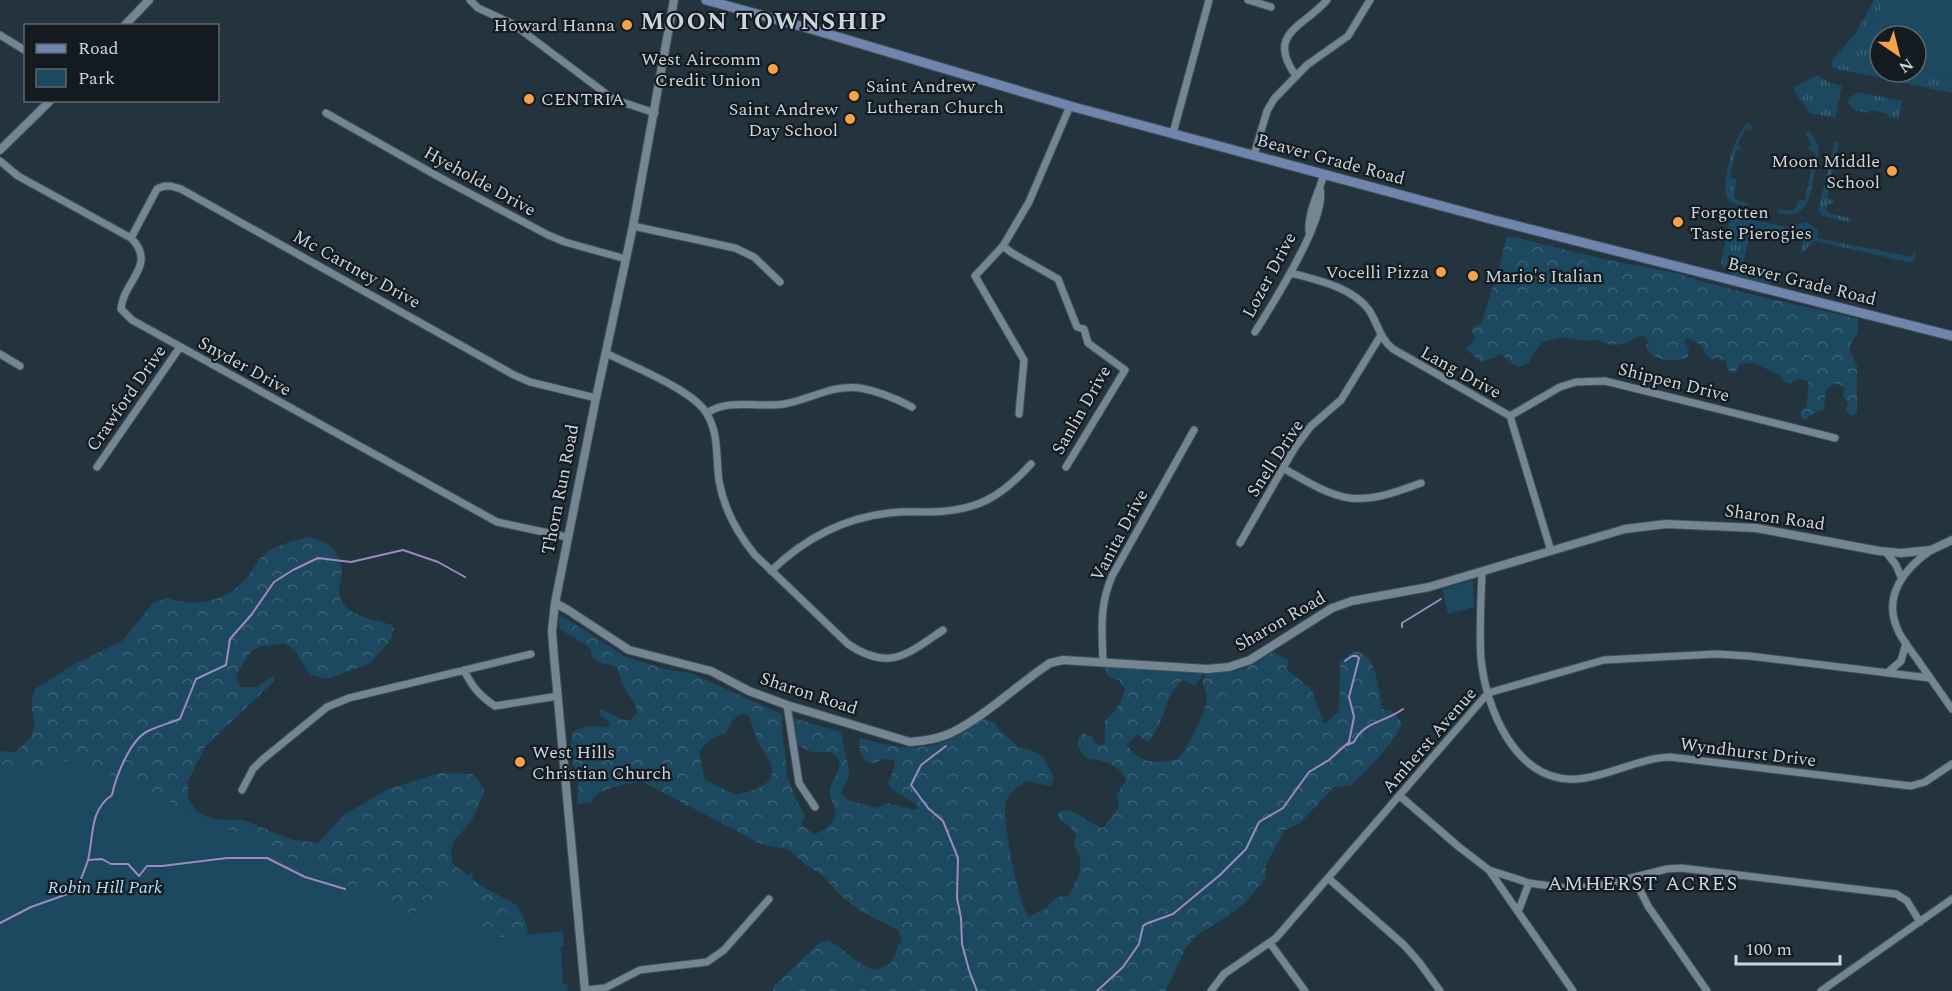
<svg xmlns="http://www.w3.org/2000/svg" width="1952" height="991" viewBox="0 0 1952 991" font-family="Spectral,serif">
  <defs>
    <pattern id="grass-tufts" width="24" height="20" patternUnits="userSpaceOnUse" patternTransform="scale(1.5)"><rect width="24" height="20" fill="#1c4860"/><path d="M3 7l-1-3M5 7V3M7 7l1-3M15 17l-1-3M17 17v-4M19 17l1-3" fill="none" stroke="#3c6276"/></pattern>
    <pattern id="forest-crowns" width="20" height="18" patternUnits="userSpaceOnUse" patternTransform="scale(1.5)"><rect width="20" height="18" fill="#1c4860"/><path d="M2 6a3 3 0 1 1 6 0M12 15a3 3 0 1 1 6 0" fill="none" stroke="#3c6276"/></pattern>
  </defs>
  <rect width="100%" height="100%" fill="#23343f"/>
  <path fill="url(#grass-tufts)" d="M 1874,0 L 1886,0 L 1863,40 L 1880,54 L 1880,72 L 1916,72 L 1916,69 L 1952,78 L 1952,93 L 1833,68 L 1831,63 L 1832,60 L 1855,34 Z
    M 1817,75 L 1830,83 L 1842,86 L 1835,118 L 1810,113 L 1794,91 L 1795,87 Z
    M 1858,92 L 1902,101 L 1899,119 L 1888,117 L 1888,114 L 1870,110 L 1869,113 L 1854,110 L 1848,103 L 1849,98 Z
    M 1750,123 L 1753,129 L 1750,131 L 1746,128 L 1737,145 L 1742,149 L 1736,150 L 1730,177 L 1736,179 L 1734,197 L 1738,201 L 1749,203 L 1748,207 C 1741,205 1732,205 1728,199 C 1719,187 1736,125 1750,123 Z
    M 1809,131 C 1813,136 1817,141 1818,147 C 1820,157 1816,167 1814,176 C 1809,200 1807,220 1777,213 L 1778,209 L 1793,211 L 1800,200 L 1805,201 L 1812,165 L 1807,162 L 1809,160 L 1813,161 L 1815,153 L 1808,149 L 1812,144 L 1805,134 Z
    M 1835,142 L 1839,142 L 1827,198 L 1834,200 L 1833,203 L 1828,204 L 1826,210 L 1831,214 L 1851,218 L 1849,222 L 1823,216 L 1818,211 Z
    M 1732,216 L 1787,227 L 1807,222 L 1818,230 L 1817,238 L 1912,257 L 1913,252 L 1916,252 L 1914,260 L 1908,262 L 1815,241 C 1809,244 1806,251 1800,254 L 1803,242 L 1752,227 L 1741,271 L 1767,280 L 1770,275 L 1772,278 L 1770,285 L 1724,273 L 1733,274 L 1725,270 L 1721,263 L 1730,219 Z"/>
  <path fill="url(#forest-crowns)" fill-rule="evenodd" d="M 1509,236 L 1608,260 L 1680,274 L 1700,281 L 1754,295 L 1858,319 L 1858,333 L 1851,343 L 1850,350 L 1857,366 L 1857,413 L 1851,416 L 1846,411 L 1848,402 L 1843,398 L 1844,387 L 1835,383 L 1826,390 L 1824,410 L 1819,410 L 1805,420 L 1802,419 L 1800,412 L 1807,406 L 1808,381 L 1798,378 L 1790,384 L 1785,382 L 1778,374 L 1753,363 L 1740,364 L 1736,372 L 1732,373 L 1727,369 L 1726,361 L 1716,358 L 1711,359 L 1704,353 L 1703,346 L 1687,338 L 1685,341 L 1689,350 L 1688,357 C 1671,364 1654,361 1645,346 L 1649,343 L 1645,337 L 1640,336 L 1623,344 L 1612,345 L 1595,340 L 1586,341 L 1561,337 L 1543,342 L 1532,355 L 1529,363 L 1519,367 L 1510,363 L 1501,353 L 1496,357 L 1481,362 L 1467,350 L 1467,347 L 1474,342 L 1475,337 L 1472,331 L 1474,326 L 1481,324 L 1502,258 L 1506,238 Z
    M 309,537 C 323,541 331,543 338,557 C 349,577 331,591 344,605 C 354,617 377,620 392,625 L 394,630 L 390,641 L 369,664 L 327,679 L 310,675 L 295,651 L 286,644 C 251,646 253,646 236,676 L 240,687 L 257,687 L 274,675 L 274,681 L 205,747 L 188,781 L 188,799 L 198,812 L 213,819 L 243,820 L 293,840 L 318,843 L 344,815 L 386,790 L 439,773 L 473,774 L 483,787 L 484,793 L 472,820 L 453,842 L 451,853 L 453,864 L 483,887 L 517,905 L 527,925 L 528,937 L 0,991 L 0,751 L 16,752 L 30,738 L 35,726 L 31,704 L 35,689 L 75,664 L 122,641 L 153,603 L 167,598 C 195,608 224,602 245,580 C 252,572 257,561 265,554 C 277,544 294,541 309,537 Z
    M 562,616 L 624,656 L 664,669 L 690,673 L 782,714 L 782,733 L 786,759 L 786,771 L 795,798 L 805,816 L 801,824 L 805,828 L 815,834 C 823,831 833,825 835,816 C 837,807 828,798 830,789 C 832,779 847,764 835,755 C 829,750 820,753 813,752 C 807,751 802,747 796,744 L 790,717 L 841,732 L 849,770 L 849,777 L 841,792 L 848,800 L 876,808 L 888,803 L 915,810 L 918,809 L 917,805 L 891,789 L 888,783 L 895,766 L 893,760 L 883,759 L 872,764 C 860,758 858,749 860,738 C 913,753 938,752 983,719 L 994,722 L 998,729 L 1019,747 L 1033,751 L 1043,757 L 1054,778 L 1051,786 L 1026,781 C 1017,787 1007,794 1005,805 C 1003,821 1018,906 1029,917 L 1045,909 L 1057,897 L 1069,896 C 1078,876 1087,865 1074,845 L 1076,835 L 1071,828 L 1057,817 L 1059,812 C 1073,805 1089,825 1103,828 L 1119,807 L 1116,795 L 1126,781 C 1121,764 1102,760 1086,758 L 1077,745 L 1079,737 L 1083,733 L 1092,737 L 1095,743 L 1101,745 L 1105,741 L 1105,721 C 1116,711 1121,703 1125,689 L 1119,680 L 1109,677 L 1105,670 L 1106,667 L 1203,672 L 1201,678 L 1195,685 L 1182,680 C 1177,687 1171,693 1168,701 C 1162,716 1159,730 1148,742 L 1137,734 L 1127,745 C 1142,766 1157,763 1178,759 C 1188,746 1206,714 1207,697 C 1207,690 1199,682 1205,675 C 1210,670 1220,673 1227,672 C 1244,671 1259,661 1273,652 L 1289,661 L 1286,669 L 1312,690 L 1324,724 L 1336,714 L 1339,709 L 1340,662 L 1352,652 C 1377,648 1379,692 1382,709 L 1392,711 L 1402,723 C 1396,741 1365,773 1350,786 L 1334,787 L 1300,823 L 1284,831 L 1266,865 L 1265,879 L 1246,902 L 1228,916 L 1197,935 L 1185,949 L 1166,991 L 773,991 L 773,987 L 819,943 L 828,940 C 846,950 856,964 875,970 L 890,964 L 902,939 L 898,930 L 862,912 L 842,897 L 821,874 L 806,865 L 789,850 L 761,844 L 641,781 C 625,785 599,787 590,802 L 577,804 L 578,786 L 571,753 L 572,733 C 583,725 594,726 607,727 L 610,723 L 600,715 L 600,709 L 624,720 L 631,720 L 637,713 L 636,706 L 623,686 L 617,667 L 601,663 L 592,657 L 590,648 L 560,629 L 558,618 ZM 742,713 L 749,716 C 752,725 755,735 759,743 C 762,750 769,757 771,764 C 778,786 751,791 736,795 L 705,780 L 699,752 C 706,741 714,737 726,733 L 732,721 Z"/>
  <path fill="#1c4860" d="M 1886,0 L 1952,0 L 1952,78 L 1916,69 L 1916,36 L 1880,36 L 1880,54 L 1862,40 Z
    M 1473,580 L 1474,607 L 1448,614 L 1442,589 Z
    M 77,759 L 411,915 L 472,872 L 481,939 L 563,931 L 564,946 L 561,946 L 563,984 L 567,984 L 568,991 L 0,991 L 0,775 Z"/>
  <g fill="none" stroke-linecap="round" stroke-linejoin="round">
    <path stroke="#9f89c2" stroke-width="2" d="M 1402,627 L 1402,623 L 1441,599
      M 1347,745 L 1354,742 C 1364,721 1386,722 1403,709
      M 946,746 L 921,765 L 911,785 L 928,808 L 943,821 L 958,858 L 957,898 L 961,918 L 962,944 L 969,970 L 977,991
      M 88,860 L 102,859 L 111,864 L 128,864 L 139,876 L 147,866 L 162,866 L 227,858 L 267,858 L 305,877 L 345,889
      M 0,923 L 31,907 L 76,891 C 80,881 85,870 88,860 C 94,835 89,811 112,795 C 116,776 130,740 148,731 C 158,726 170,723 180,719 L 196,679 L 226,665 L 230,639 L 252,614 L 274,582 L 293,570 L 318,558 L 351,562 L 403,550 L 438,562 L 465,577
      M 1097,991 L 1123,967 L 1139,944 L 1143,926 L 1148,923 L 1173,914 L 1220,875 L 1246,849 L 1259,822 L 1283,808 L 1309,772 L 1329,760 L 1349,742 L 1354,717 L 1349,697 L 1359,658 L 1357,656 L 1352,656 L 1345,661"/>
    <defs>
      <path id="minor" d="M 470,0 L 478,8 L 513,24 L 613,99 L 655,113
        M 1248,0 L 1271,7
        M 0,35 L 26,51
        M 1296,76 C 1265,33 1304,27 1327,0
        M 326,113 L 439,177 L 548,235 L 565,242 L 626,259
        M 1173,133 L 1209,0
        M 1254,155 L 1267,111 L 1274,99 L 1307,65 L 1348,36 L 1370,0
        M 0,161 L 18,176 L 131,238 C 158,265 123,281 121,309 L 132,320 L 497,522 L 567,537
        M 633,226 L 735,248 L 754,257 L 780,282
        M 1309,231 C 1308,210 1319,193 1324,174
        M 131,238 L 157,189 C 165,184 172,186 181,189 L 514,375 L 530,382 L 596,398
        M 1003,246 L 1012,253 L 1058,279 L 1077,327 L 1084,329 L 1088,343 L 1125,370 L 1066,467
        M 1291,273 C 1317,280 1352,287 1369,310 C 1378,324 1380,339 1393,349 L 1510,416 L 1551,551
        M 1255,332 C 1272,305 1328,217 1320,189
        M 606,353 C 631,366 694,390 707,414 C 719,434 716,459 719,481 C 724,509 737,533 755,555 L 848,644 C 889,672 908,654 943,630
        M 0,354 L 20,366
        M 707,413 C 729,398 759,408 784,404 C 809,400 833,384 860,388 C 878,391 895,398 912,407
        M 1019,414 L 1024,360 L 975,276 L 1003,246 L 1029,202 L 1070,106
        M 1510,416 L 1560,387 L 1576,382 L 1605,381 L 1835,438
        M 97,467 L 180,347
        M 1283,468 C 1343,503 1355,508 1421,483
        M 1240,543 L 1294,449 L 1311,426 L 1341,400 L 1381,335
        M 1931,550 C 1905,568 1883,595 1897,628 C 1901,639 1910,649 1917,659 C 1929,676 1940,692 1952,709
        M 1886,552 L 1896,565 L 1901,577
        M 771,571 C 804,539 844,518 889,513 C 903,511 917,512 931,512 C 977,511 1001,497 1031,464
        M 1482,572 C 1481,601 1479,631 1481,659 C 1486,709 1516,783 1577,779 C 1608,777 1638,758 1670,757 L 1911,786 L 1925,782 L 1952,764
        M 1103,662 C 1102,630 1099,607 1112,576 L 1194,430
        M 464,670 C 472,687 480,696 495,706 L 558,696
        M 1887,673 L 1901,661 L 1906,643
        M 787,705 L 799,783 L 815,807
        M 242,790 L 253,769 L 262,760 L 327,707 L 349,698 L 531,654
        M 1400,796 L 1459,847 L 1489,870 L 1529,883 L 1565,888 L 1594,887 L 1667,869 L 1681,868 L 1896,894 L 1907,901 L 1920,922
        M 1489,870 L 1573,991
        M 1328,878 L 1404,945 L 1419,962 L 1440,991
        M 1634,878 L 1648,906 L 1707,991
        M 1518,912 L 1529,883
        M 1270,943 L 1305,991
        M 585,990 L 605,988 L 640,970 L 707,962 L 724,950 L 769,899
        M 1211,991 L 1224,974 L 1276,938 L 1488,693 L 1604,660 L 1716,654 L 1749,656 L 1930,678
        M 1821,991 L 1952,899"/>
      <path id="tertiary" d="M 124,26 L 149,0
        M 0,150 L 51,100
        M 555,603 L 568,610 L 629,650 L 711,671 L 749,691 L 787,705 L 910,742 C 924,741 938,739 951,733 C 987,715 1017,685 1050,663 L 1063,660 L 1207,669 L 1229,667 L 1250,660 L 1332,608 L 1352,601 L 1429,587 L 1625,529 L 1666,524 L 1756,528 L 1879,551 L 1901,553 L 1931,550 L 1952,540
        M 585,991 L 554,657 L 552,631 L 555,603 L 596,398 L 633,226 L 674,0"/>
      <path id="secondary" d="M 706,0 L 811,29 L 1070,106 L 1494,220 L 1952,336"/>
    </defs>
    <use href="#minor" stroke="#415058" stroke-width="9"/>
    <use href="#tertiary" stroke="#415058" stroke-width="10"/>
    <use href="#secondary" stroke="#415058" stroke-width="11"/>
    <use href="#minor" stroke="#738692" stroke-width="7"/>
    <use href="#tertiary" stroke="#738692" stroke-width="8"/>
    <use href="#secondary" stroke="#6f85ad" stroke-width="9"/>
  </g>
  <g fill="#f7a14a" stroke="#131b20" stroke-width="2">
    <circle cx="627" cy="25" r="6"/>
    <circle cx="773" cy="69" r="6"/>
    <circle cx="854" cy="96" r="6"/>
    <circle cx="529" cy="99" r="6"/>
    <circle cx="850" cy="119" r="6"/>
    <circle cx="1892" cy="171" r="6"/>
    <circle cx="1678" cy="222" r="6"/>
    <circle cx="1441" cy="272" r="6"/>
    <circle cx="1473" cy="276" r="6"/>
    <circle cx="520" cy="762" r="6"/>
  </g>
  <g text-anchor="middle" stroke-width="4.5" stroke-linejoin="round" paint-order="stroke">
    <g font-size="18" fill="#cbd6dc" stroke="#131b20" text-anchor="end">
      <text x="615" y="31">Howard Hanna</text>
      <text x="761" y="65">West Aircomm<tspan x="761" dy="21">Credit Union</tspan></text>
      <text x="866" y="92" text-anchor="start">Saint Andrew<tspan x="866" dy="21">Lutheran Church</tspan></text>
      <text x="541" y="105" text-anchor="start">CENTRIA</text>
      <text x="838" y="115">Saint Andrew<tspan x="838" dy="21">Day School</tspan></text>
      <text x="1880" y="167">Moon Middle<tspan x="1880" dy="21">School</tspan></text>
      <text x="1690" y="218" text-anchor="start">Forgotten<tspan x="1690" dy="21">Taste Pierogies</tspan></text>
      <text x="1429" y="278">Vocelli Pizza</text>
      <text x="1485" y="282" text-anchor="start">Mario's Italian</text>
      <text x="532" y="758" text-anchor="start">West Hills<tspan x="532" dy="21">Christian Church</tspan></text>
    </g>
    <g font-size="18" fill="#cbd6dc" stroke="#131b20">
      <text transform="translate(1331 159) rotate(15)" y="6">Beaver Grade Road</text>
      <text transform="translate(480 181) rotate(29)" y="6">Hyeholde Drive</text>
      <text transform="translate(357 269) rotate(29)" y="6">Mc Cartney Drive</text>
      <text transform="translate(1269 275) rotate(-62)" y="6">Lozer Drive</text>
      <text transform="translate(1802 281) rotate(14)" y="6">Beaver Grade Road</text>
      <text transform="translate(245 366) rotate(29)" y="6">Snyder Drive</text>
      <text transform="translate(1461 372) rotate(29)" y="6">Lang Drive</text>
      <text transform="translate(1674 382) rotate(14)" y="6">Shippen Drive</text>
      <text transform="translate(126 398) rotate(-55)" y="6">Crawford Drive</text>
      <text transform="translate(1081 410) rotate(-60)" y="6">Sanlin Drive</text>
      <text transform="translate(1275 458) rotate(-57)" y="6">Snell Drive</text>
      <text transform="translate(560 489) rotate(-79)" y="6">Thorn Run Road</text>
      <text transform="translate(1775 517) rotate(8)" y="6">Sharon Road</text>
      <text transform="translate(1119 535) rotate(-62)" y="6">Vanita Drive</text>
      <text transform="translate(1280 621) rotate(-30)" y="6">Sharon Road</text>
      <text transform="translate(809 693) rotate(18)" y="6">Sharon Road</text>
      <text transform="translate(1429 740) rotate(-49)" y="6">Amherst Avenue</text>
      <text transform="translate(1748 752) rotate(7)" y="6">Wyndhurst Drive</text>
    </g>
    <g font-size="18" font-style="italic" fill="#b0defa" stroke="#131b20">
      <text x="105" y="893">Robin Hill Park</text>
    </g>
    <g font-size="20" letter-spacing="1.5" fill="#cbd6dc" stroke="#131b20">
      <text x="1643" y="890">AMHERST ACRES</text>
    </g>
    <g font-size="24" font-weight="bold" letter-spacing="1.5" fill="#cbd6dc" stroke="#131b20">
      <text x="764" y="29">MOON TOWNSHIP</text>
    </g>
  </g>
  <rect x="24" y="24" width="195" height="78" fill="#131b20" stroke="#5d666b" stroke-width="1.5"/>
  <rect x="36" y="44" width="30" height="9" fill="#6f85ad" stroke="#5d666b" stroke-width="1.5"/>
  <text x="78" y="54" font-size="18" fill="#cbd6dc">Road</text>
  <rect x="36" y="69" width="30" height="18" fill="#1c4860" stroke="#5d666b" stroke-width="1.5"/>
  <text x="78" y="84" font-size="18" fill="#cbd6dc">Park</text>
  <g transform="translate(1898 54) rotate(145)"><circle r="28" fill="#131b20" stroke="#5d666b" stroke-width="1.5"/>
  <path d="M0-4.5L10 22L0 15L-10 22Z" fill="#f7a14a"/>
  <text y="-9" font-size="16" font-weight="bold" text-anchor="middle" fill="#cbd6dc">N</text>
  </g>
  <path d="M1736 955v9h104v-9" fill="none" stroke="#cbd6dc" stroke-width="3"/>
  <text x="1745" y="955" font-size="18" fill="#cbd6dc" stroke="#131b20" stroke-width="4.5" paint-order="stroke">100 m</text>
</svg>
